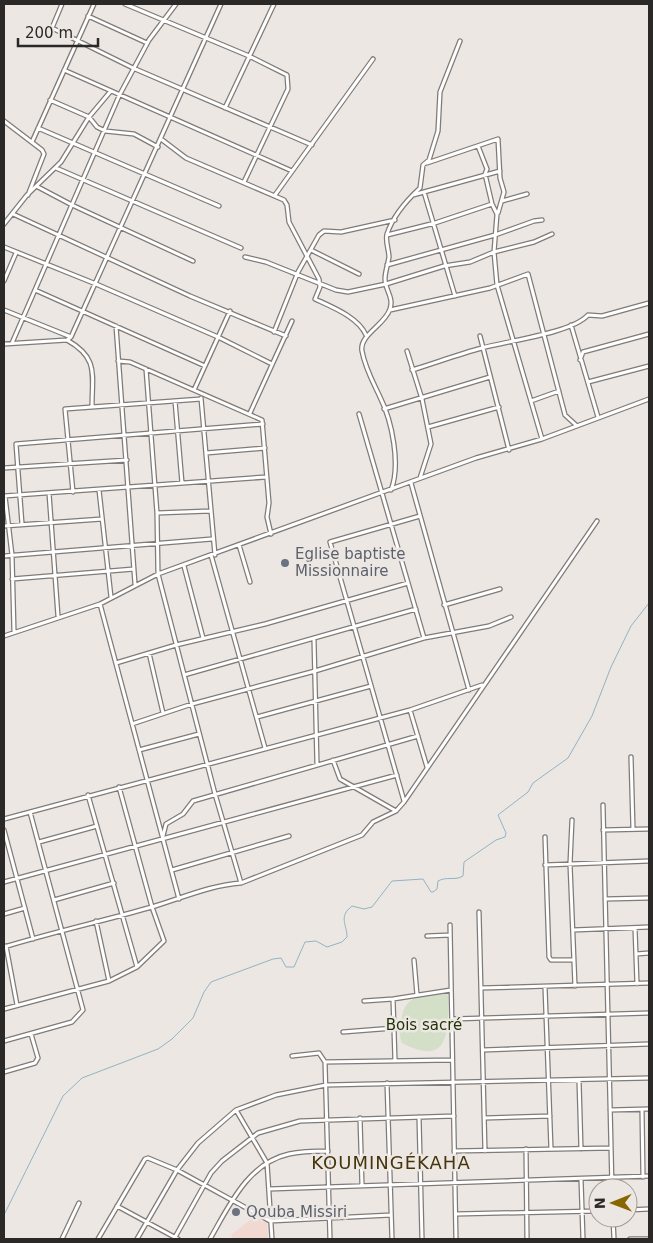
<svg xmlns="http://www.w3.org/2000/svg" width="653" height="1243" viewBox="0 0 653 1243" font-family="'DejaVu Sans',sans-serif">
  <rect width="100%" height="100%" fill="#ede7e3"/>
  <path fill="#f1d8d1" d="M 255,1216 L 263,1222 L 267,1222 L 268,1239 L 233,1239 L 231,1235 Z"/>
  <path fill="#d3dfc7" d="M 446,992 L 448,996 C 448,1031 450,1068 402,1043 C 399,1036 400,1031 401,1024 C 403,994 420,997 446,992 Z"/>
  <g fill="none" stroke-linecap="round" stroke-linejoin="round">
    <path stroke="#92b3c4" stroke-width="1" d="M 4,1215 L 63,1096 L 82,1078 L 158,1049 L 172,1039 L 193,1018 L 204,992 L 211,982 L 273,959 L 281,958 L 286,967 L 294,967 L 305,942 L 316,941 L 327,947 L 342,942 L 347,937 C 347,924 338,917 352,906 L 364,909 L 372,907 L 392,881 L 423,879 L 431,892 L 433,892 L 437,889 L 438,881 C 447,876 455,881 463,876 L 464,862 L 496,840 L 505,837 L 506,833 L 498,815 L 528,792 L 533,783 L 568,758 L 592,716 L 611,667 L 631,626 L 649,603"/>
    <defs>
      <path id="minor" d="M 62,4 L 52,28 L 133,68 L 312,145
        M 125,4 L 249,56 L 287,75 L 288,89 L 244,182
        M 88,16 L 147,43
        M 64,70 L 292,171
        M 50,100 L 89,117 L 97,127 L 105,131 L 134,134 L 158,147
        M 225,108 L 274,4
        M 4,121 L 42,150 L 44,154 L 28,195
        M 38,128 L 219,206
        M 161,139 L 186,158 L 284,200 L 287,205 L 289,222 L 319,279 L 320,287 L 315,299 C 332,307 358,317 366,335
        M 32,142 L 94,4
        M 478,146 L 487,169 L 485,174 L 492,204 L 497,214 L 494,252 L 497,285 L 542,439
        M 427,163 L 498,139 L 500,178 L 504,192 L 498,213
        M 56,168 L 241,248
        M 38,187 L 72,205 L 193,261
        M 424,192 L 455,296
        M 275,195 L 373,59
        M 413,195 L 500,171
        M 502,201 L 527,194
        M 13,214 L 190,296 L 286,336
        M 4,224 L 27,195 L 61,162 L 89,117 L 110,92
        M 387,235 L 435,223 L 492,204
        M 4,247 L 96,284 L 218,337 L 272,364
        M 311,250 L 359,274
        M 245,257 L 266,262 L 336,290 L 348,292 L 386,284 L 444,266 L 470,262 L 494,252 L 534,242 L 552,234
        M 387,265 L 495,235 L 534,221 L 542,220
        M 4,281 L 16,253
        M 35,290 L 205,366
        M 4,310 L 71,337
        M 390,310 L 490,288 L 528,274 L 565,415 L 576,425
        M 571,325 L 598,417
        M 116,326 L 135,584
        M 274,332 L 298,272 L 319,235 L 324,231 L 341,232 L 395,220
        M 480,336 L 509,450
        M 67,340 C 99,358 92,374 92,407
        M 12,343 L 119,96 L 149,40 L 176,4
        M 4,344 L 67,340 L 71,337 L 221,4
        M 407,351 L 422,399 L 431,444 L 420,478
        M 580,360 L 583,352 L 649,334
        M 118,361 L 130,362 L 262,420 L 269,503 L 267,517 L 271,534
        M 146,369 L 157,513 L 158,574 L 215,794 L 241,883
        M 412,370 C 435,363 459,354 482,348 C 507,341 572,333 588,315 L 602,316 L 649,303
        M 588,382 L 649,366
        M 194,390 L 230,311
        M 201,398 L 215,555
        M 175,401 L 182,483
        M 531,401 L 559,391
        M 384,409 L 490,377
        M 250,413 L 292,321
        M 359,414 L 424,638
        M 428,427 L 499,407
        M 206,453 L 265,448
        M 4,468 L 127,460
        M 411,483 L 469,690
        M 99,490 L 111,597
        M 391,490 C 401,465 392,421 380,397 C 373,382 365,368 362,351 C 359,335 385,325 390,309 C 394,297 385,290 385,279 C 385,272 388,264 389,257 C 389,250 385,241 387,234 C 393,216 407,200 420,188 L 423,165 L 429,160 L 438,131 L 440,92 L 460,41
        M 73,492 L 65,409 L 201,399
        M 49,493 L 58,616
        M 4,496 L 266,477
        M 5,496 L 12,555 L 14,632
        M 157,513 L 210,511
        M 22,524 L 16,444 L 263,424
        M 4,526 L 102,519
        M 239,545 L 250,582
        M 211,555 L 265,748
        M 4,556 L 212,539
        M 184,566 L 203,638
        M 12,579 L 134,569
        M 100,604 L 179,899
        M 444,605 L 500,589
        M 4,636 L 100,604 L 158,574 L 421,478 L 476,458 L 542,439 L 649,399
        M 314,640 L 317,764
        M 149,653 L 163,713
        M 116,663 L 176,645 L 265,624 L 408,583
        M 184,675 L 416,609
        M 410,710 L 427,767
        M 257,717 L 371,686
        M 132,724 L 192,704 L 315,671 L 424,638 L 489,626 L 511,617
        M 139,750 L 199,734
        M 631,757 L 633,829
        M 333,760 L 340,779 L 396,811
        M 88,795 L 137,967
        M 404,801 L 330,542 L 420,516
        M 603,805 L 612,1188
        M 4,819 L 410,710 L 482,685
        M 572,820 L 570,864 L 575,986
        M 4,830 L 33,939
        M 603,830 L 649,829
        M 163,836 L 166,824 L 183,814 L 193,801 L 418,736
        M 545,837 L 549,957 L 551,960 L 574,960
        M 39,842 L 97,826
        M 545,865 L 649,861
        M 172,870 L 289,836
        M 4,882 L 397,775
        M 605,899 L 649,898
        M 54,900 L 114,883
        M 479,912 L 485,1151
        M 4,914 L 25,908
        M 96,921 L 109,981
        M 450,925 L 456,1239
        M 635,928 L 637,984
        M 573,930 L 649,927
        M 427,936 L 450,935
        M 6,946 L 17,1005
        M 4,947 C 53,932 103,921 152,907 C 182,898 211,885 241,883 L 362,835 L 373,822 L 396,811 L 404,802 L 597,521
        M 636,954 L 649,953
        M 414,960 L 417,995
        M 545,987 L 551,1149
        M 481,988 L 649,983
        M 393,999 L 395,1060
        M 364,1001 L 393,999 L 451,990
        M 4,1009 L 109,981 L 137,967 L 164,941 L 152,907 L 119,787
        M 452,1019 L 649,1013
        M 343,1032 L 394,1028
        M 4,1041 L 72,1022 L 83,1010 L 30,812
        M 483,1050 L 649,1044
        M 292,1056 L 319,1053 L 325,1062 L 330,1239
        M 325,1062 L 452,1060
        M 4,1072 L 35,1063 L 38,1058 L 31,1034
        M 579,1080 L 581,1149
        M 387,1083 L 392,1239
        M 236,1110 L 267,1163 L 272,1239
        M 610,1110 L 649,1109
        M 642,1110 L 643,1177
        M 419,1117 L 422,1239
        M 360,1118 L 362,1185
        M 485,1118 L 550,1116
        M 526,1149 L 527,1239
        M 454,1151 L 611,1148
        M 581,1179 L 583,1239
        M 269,1189 L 649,1176
        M 117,1206 L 178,1239
        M 628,1210 L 649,1209
        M 456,1214 L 598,1211
        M 613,1218 L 614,1239
        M 62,1239 L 79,1203
        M 98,1239 L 145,1159 L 148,1158 L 177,1170 L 270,1221 L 391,1215
        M 137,1239 L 177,1170 L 198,1143 L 236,1110 L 276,1095 L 326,1085 L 649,1078
        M 174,1239 L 211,1173 L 222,1161 L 258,1133 L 300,1121 L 454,1116
        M 210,1239 C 229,1206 248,1163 289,1154 C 302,1151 315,1151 328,1151
        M 630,1239 L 649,1239"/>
    </defs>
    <use href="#minor" stroke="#807b78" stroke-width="5.5"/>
    <use href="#minor" stroke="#fff" stroke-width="3"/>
  </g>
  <g fill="#6b7280" stroke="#ede7e3" stroke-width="2">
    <circle cx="285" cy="563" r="5"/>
    <circle cx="236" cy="1212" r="5"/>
  </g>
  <g text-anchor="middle" stroke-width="5" stroke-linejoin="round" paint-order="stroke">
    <g font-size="15" fill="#5b616d" stroke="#ede7e3" text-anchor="start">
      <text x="295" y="559">Eglise baptiste<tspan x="295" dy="17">Missionnaire</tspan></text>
      <text x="246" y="1217">Qouba Missiri</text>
    </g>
    <g font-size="15" fill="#1e3103" stroke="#ede7e3">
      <text x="424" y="1030">Bois sacré</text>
    </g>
    <g font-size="18" letter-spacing="1" fill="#45350c" stroke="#ede7e3">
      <text x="391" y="1169">KOUMINGÉKAHA</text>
    </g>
  </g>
  <rect width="653" height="1243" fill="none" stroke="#2b2928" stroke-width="10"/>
  <g transform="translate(613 1203) rotate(269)"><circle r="24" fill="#ede7e3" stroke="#9f9b98"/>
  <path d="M0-4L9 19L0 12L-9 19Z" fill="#876702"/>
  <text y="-8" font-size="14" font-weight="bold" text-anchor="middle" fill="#2b2928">N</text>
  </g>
  <path d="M18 38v8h80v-8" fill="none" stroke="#2b2928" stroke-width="2.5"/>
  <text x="25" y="38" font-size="15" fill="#2b2928" stroke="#ede7e3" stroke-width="4" paint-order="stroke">200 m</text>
</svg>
